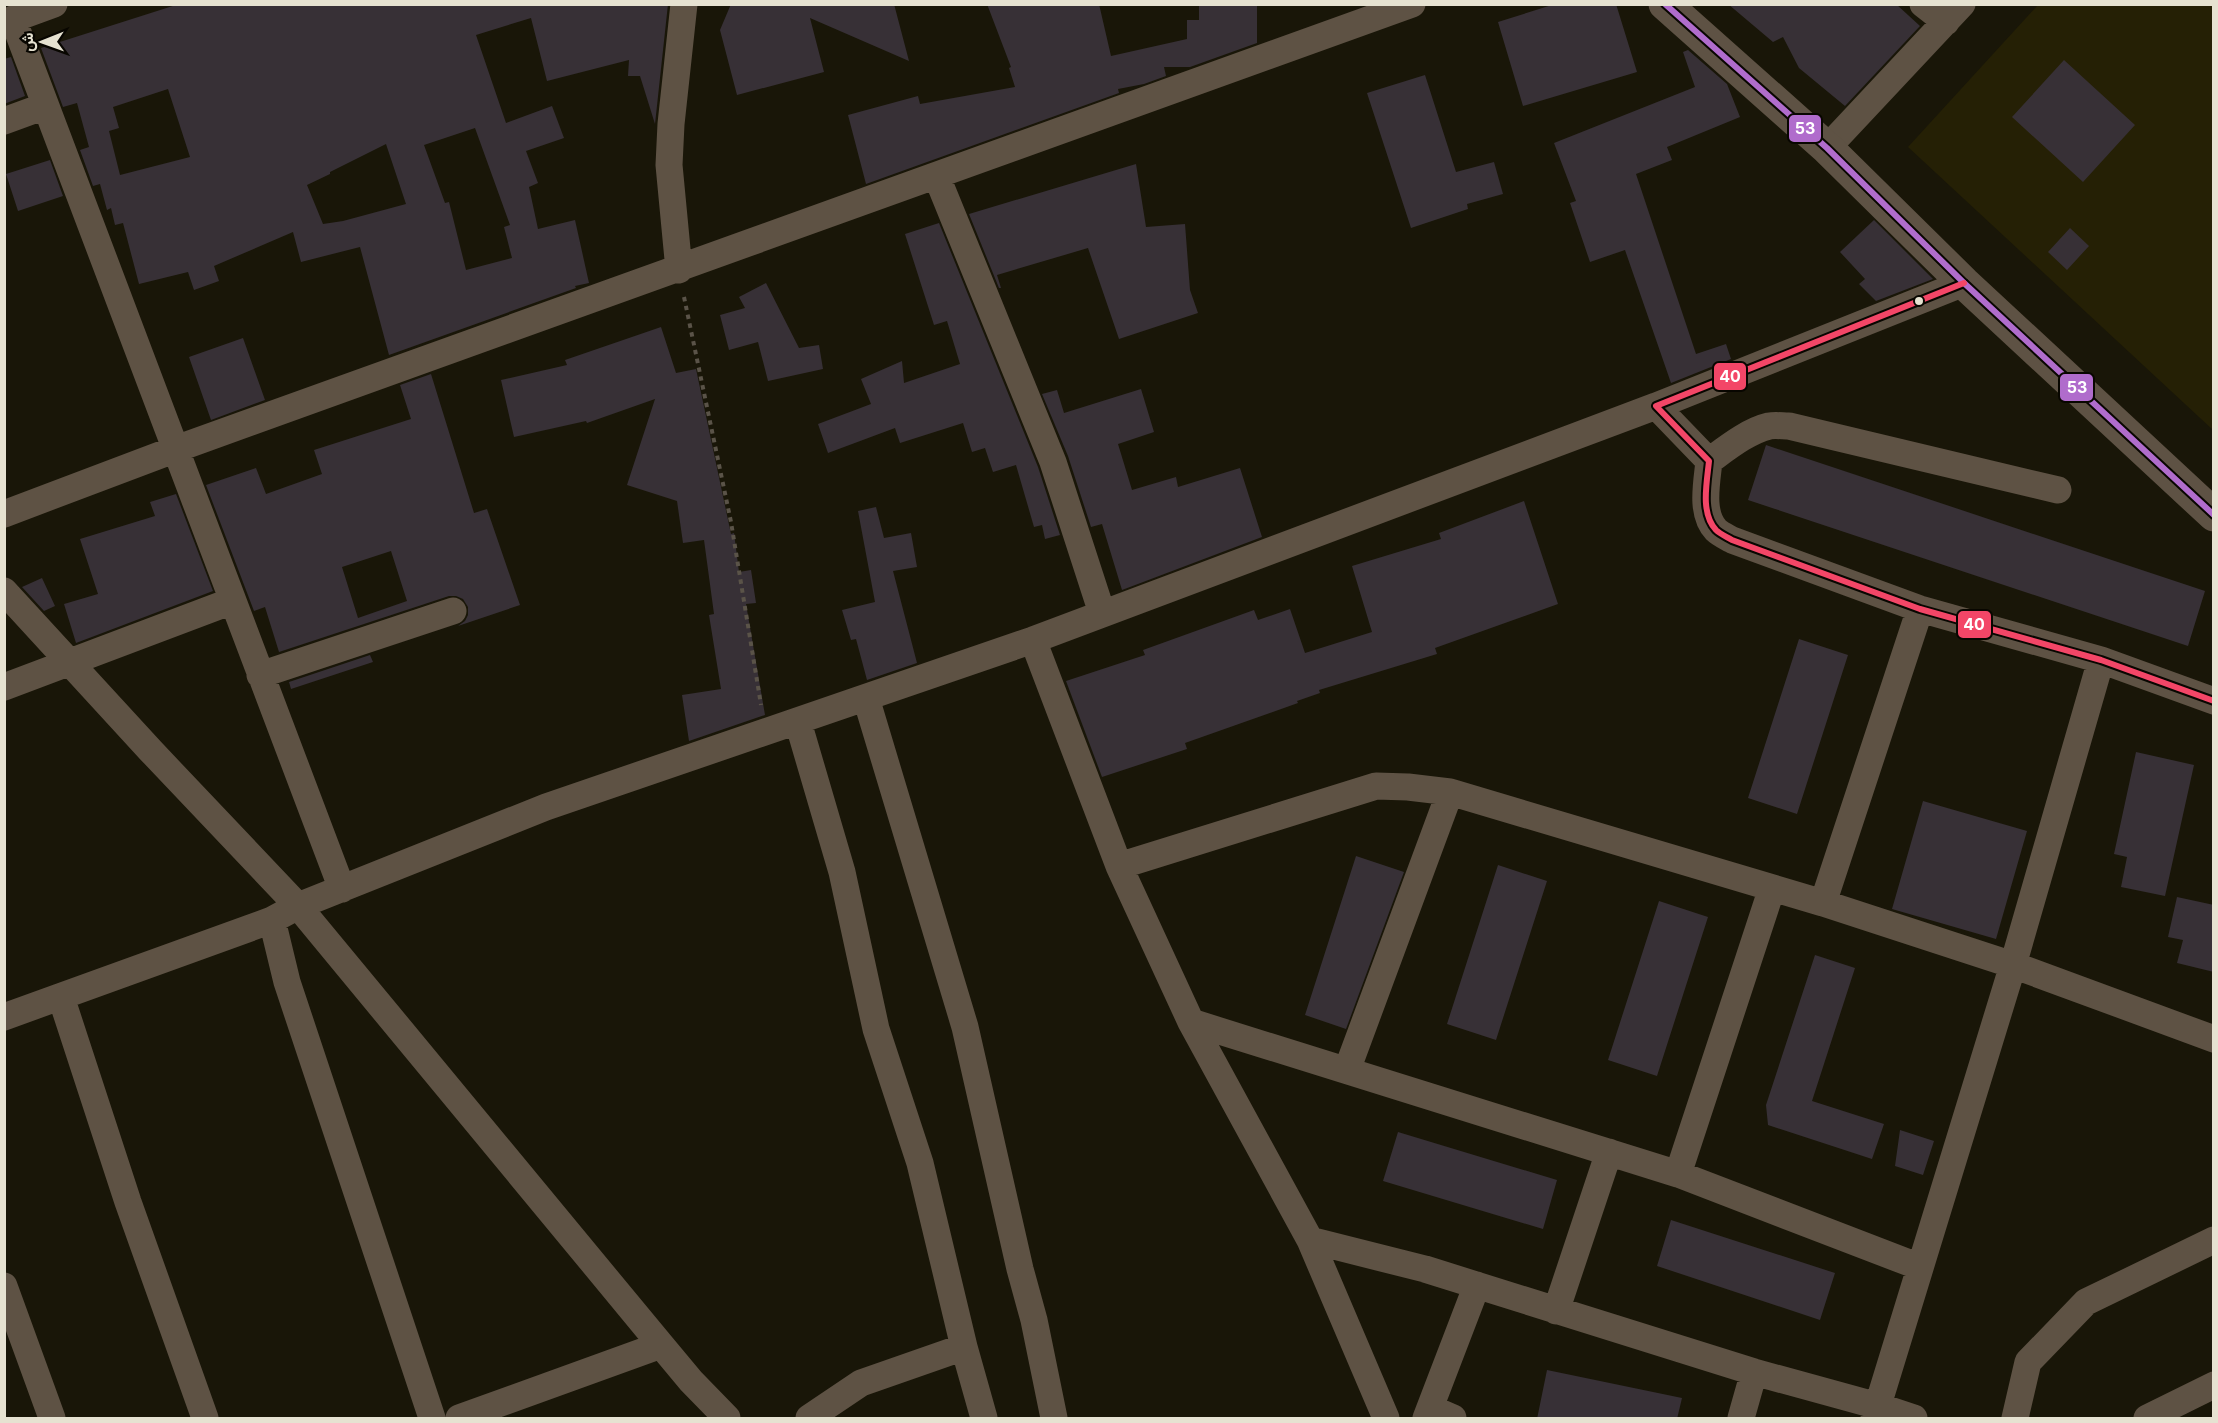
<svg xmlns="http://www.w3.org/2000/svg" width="2218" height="1423" viewBox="0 0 2218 1423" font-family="Inter,Vazirmatn,sans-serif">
  <rect width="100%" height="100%" fill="#191608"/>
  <path fill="#252005" d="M 2038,5 L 2213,5 L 2213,430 L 1908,147 Z"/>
  <path fill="#373036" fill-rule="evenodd" d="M 179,4 L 668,4 L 655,124 L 640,76 L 628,76 L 629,60 L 547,81 L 531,18 L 476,35 L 506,123 L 552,106 L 564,138 L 526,151 L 538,183 L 529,187 L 538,229 L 575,220 L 589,283 L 575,286 L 576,288 L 389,355 L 360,247 L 301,262 L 293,232 L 214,266 L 219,281 L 194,290 L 188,272 L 139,284 L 123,223 L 115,225 L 111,208 L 107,210 L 100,184 L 93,186 L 80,150 L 89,147 L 77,103 L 63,107 L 41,48 ZM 168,89 L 190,157 L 120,175 L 109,131 L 119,128 L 113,107 ZM 475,128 L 510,225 L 504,227 L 512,258 L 466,270 L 449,202 L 445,203 L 424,145 ZM 386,144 L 406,204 L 343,221 L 323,224 L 307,185 L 330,174 L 330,172 Z
    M 731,4 L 894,4 L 909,61 L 810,18 L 824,72 L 737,95 L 720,30 Z
    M 987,4 L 1099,4 L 1111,56 L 1187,39 L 1187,20 L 1199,20 L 1199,4 L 1257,5 L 1257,43 L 1190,67 L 1164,67 L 1166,76 L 1144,84 L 1118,89 L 1119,93 L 866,184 L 848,115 L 918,96 L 920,104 L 1015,87 L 1009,68 L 1011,67 Z
    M 1555,4 L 1616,4 L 1637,72 L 1523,106 L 1498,22 Z
    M 1728,4 L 1896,4 L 1920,26 L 1845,106 L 1799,68 L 1783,37 L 1773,42 Z
    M 1688,50 L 1727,84 L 1740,117 L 1667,147 L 1672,160 L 1636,174 L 1696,354 L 1726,344 L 1731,359 L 1671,383 L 1625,250 L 1590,262 L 1570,203 L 1576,201 L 1554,143 L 1695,87 L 1683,52 Z
    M 11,57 L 25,96 L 4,104 L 4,59 Z
    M 2064,60 L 2135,125 L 2083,182 L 2012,117 Z
    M 1425,75 L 1456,172 L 1494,162 L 1503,194 L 1467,204 L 1468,209 L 1411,228 L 1367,93 Z
    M 50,160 L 63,196 L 18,211 L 6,174 Z
    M 1136,164 L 1146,227 L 1185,224 L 1190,290 L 1198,313 L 1119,339 L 1088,248 L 997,275 L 1001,288 L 999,288 L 969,214 Z
    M 1874,220 L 1933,279 L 1876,301 L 1859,284 L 1865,279 L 1840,252 Z
    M 939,223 L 1038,467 L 1060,535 L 1045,539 L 1042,525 L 1034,527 L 1016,465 L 993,472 L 985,448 L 972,452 L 963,423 L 900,443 L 895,428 L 828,453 L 818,424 L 871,404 L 861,379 L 902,361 L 904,383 L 960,364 L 947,321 L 934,325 L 905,234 Z
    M 2070,228 L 2089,246 L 2067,270 L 2048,252 Z
    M 766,283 L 799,348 L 819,345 L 823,369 L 768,381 L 758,342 L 729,350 L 720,315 L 745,308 L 739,297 Z
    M 661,327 L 676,373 L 696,369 L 731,534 L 734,533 L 739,572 L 751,570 L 756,603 L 746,604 L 765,715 L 689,741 L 682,695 L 721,689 L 709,615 L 714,614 L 704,540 L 683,543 L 677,501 L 627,485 L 655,399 L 587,423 L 586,421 L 514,437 L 501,380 L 567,365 L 565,360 Z
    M 243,338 L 265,400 L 211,420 L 189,357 Z
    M 431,374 L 474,513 L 487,509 L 520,605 L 458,626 L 465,621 L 468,615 L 468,607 L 463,599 L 456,596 L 449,596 L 279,652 L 265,607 L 254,611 L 206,485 L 256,468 L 266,494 L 322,474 L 314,450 L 411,419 L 400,385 ZM 391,551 L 407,601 L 358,618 L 342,567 Z
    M 1141,389 L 1154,432 L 1118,444 L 1132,490 L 1176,477 L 1178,487 L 1240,468 L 1262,537 L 1122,590 L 1102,524 L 1091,527 L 1068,456 L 1042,394 L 1057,390 L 1064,413 Z
    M 1766,445 L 2205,591 L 2188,646 L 1748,500 Z
    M 176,494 L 213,591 L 76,643 L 64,604 L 98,594 L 80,539 L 155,516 L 150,502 Z
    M 1524,501 L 1558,604 L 1435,648 L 1437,654 L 1319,690 L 1320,693 L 1297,701 L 1298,703 L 1185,743 L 1187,749 L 1102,777 L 1066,681 L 1145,655 L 1143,650 L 1254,610 L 1258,620 L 1290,609 L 1305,653 L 1372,632 L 1352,566 L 1441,539 L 1439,533 Z
    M 876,507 L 884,538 L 911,533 L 917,567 L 893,571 L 917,663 L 867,680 L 856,639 L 851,640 L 842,610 L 875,602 L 858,511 Z
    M 42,578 L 55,606 L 44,611 L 22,587 Z
    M 1799,639 L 1848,655 L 1797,814 L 1748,798 Z
    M 370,655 L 373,662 L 291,689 L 289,682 Z
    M 2136,752 L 2194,765 L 2165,896 L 2121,887 L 2127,857 L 2114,854 Z
    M 1923,801 L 2027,831 L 1996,939 L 1892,909 Z
    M 1356,856 L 1404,872 L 1346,1029 L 1305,1015 Z
    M 1498,865 L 1547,881 L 1496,1040 L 1447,1024 Z
    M 2177,897 L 2214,905 L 2214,972 L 2177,963 L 2183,940 L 2168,937 Z
    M 1659,901 L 1708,917 L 1657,1076 L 1608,1060 Z
    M 1815,955 L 1855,968 L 1812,1101 L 1884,1124 L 1872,1159 L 1768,1125 L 1766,1105 Z
    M 1900,1130 L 1934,1141 L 1923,1175 L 1895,1166 Z
    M 1398,1132 L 1557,1180 L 1543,1229 L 1383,1181 Z
    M 1671,1220 L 1835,1273 L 1820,1320 L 1657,1266 Z
    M 1547,1370 L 1682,1398 L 1677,1419 L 1537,1419 Z"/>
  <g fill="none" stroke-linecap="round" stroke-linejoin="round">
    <path stroke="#5a5348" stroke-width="4" stroke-dasharray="4.5 4.5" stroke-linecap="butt" d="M 684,297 L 731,522 L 761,705"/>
    <path stroke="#5e5244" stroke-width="27" d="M 54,4 L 13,19 L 342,889
      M 1923,4 L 1946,22
      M 4,121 L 45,106
      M 1827,148 L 1962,4
      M 937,177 L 1053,462 L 1102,613
      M 679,270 L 669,165 L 671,124 L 684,4
      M 1964,283 L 1656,406 L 1709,461 C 1707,482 1700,513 1716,530 C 1720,534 1727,537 1732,540 L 1920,609 L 2101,660 L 2214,701
      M 1656,406 L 1033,640 L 1119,866 L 1191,1022 L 1310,1240 L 1425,1269 L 1754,1372 L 1878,1406 L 1914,1418
      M 1709,461 C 1727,448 1748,431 1769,426 C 1775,425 1783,426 1789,426 L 2058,490
      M 4,514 L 176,449 L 1412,4
      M 4,591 L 151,751 L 298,906 L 272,920 L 4,1017
      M 260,675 L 453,611
      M 4,687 L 232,601
      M 866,698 L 965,1027 L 1020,1269 L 1034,1320 L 1054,1418
      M 798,722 L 842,872 L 876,1029 L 920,1163 L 964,1347 L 984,1418
      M 1119,866 L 1376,786 L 1408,787 L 1450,792 L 1823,903 L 2013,965 L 2214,1039
      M 1823,903 L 1920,609
      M 272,920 L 287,982 L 432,1418
      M 61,997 L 128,1202 L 205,1418
      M 1191,1022 L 1678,1174 L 1772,888
      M 1347,1070 L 1450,792
      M 1678,1174 L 1920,1267
      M 1310,1240 L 1386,1418
      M 4,1286 L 52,1418
      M 1556,1311 L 1609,1152
      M 1430,1408 L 1453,1418
      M 459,1418 L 661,1345
      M 727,1418 L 691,1381 L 661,1345 L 298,906 L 546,807 L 1033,640
      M 809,1418 L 861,1383 L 964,1347
      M 1426,1418 L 1477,1285
      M 1741,1418 L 1754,1372
      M 1874,1418 L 2013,965 L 2101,660
      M 2015,1418 L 2028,1362 L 2086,1302 L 2214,1240
      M 2147,1418 L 2214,1385"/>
    <path stroke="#5e5244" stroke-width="33" d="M 1665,4 L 1827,148 L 1964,283 L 2214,515"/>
    <defs>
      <path id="bus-1" d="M 1665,4 L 1827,148 L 1964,283 L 2214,515"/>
      <path id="bus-2" d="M 1964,283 L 1656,406 L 1709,461 C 1707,482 1700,513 1716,530 C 1720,534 1727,537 1732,540 L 1920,609 L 2101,660 L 2214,701"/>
    </defs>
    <use href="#bus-1" stroke="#080600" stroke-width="10"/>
    <use href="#bus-2" stroke="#080600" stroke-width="10"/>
    <use href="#bus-1" stroke="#b06ccc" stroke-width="6"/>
    <use href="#bus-2" stroke="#f34667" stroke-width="6"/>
  </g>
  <circle fill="#e6e2d1" stroke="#080600" stroke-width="2" cx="1919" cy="301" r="5"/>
  <g stroke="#080600" stroke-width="2">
    <rect x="1788" y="114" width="34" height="29" rx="6" fill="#b06ccc"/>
    <rect x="1713" y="362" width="34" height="29" rx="6" fill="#f34667"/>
    <rect x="2059" y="373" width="35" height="29" rx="6" fill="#b06ccc"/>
    <rect x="1957" y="610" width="35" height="29" rx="6" fill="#f34667"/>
  </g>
  <g font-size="16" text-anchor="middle" font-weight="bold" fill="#fff">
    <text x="1805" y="134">53</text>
    <text x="1730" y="382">40</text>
    <text x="2077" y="393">53</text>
    <text x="1974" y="630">40</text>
  </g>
  <rect width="2218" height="1423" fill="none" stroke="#e6e2d1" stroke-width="12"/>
  <g transform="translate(42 42) rotate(269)" stroke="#080600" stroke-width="4.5" paint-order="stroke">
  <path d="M0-4.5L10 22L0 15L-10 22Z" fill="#e6e2d1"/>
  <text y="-9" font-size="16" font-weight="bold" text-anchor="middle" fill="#e6e2d1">ش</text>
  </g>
</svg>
